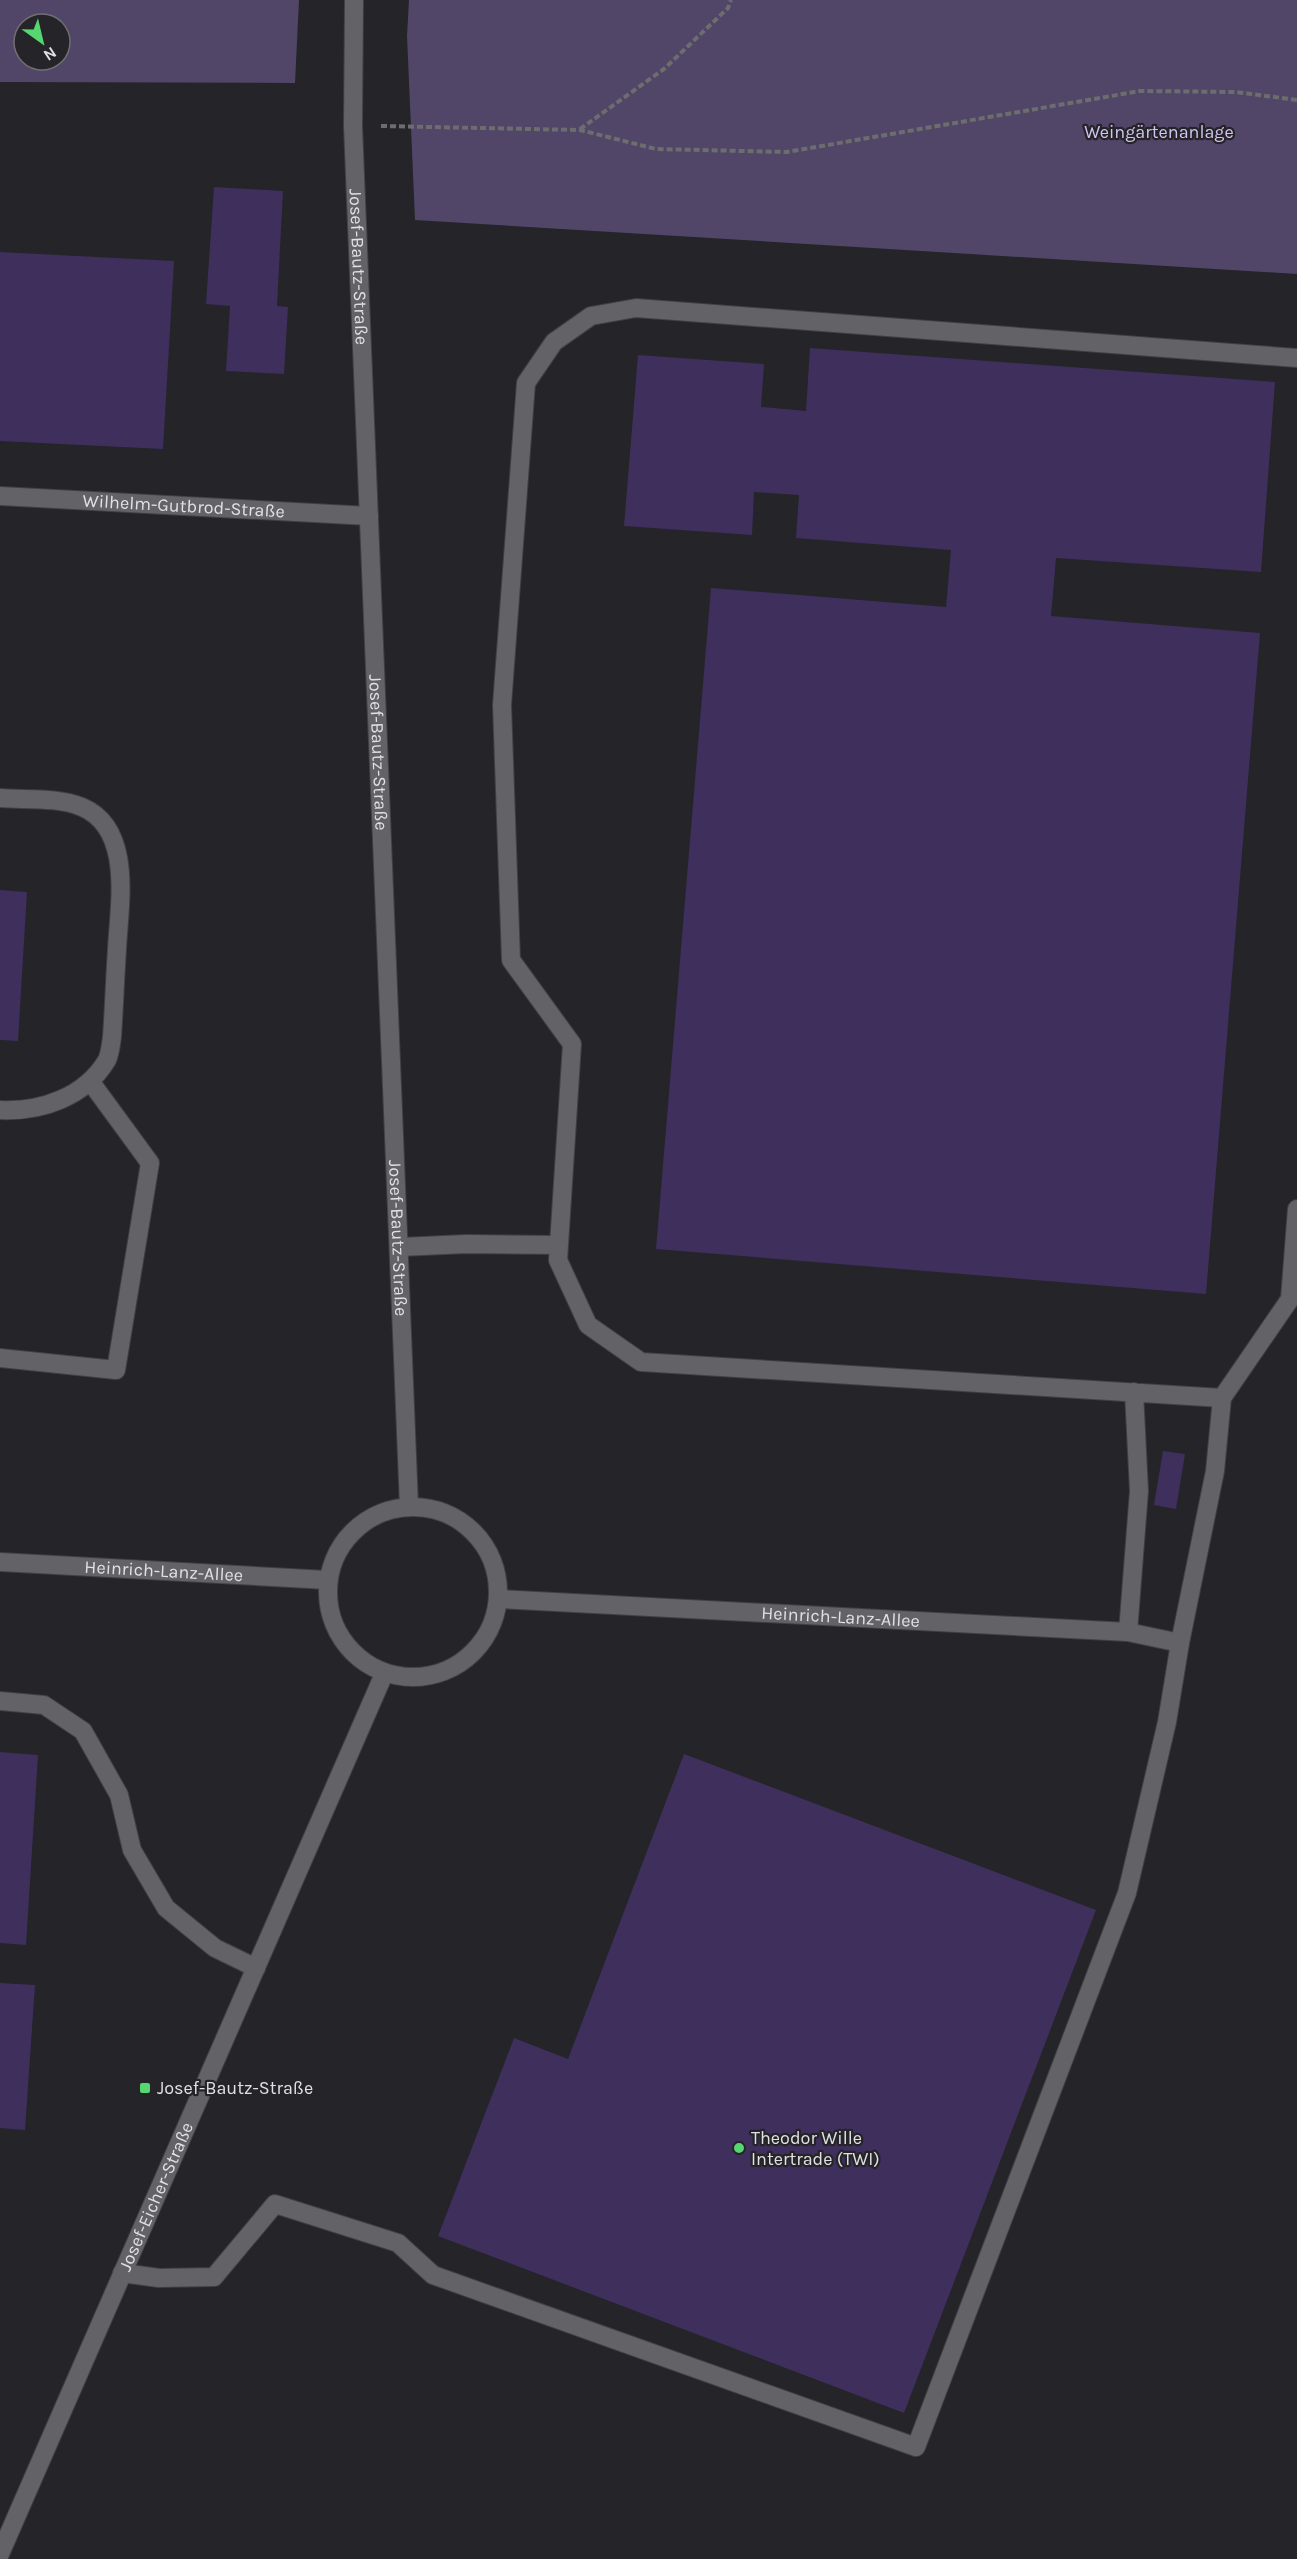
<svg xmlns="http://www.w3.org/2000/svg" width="1297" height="2559" viewBox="0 0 1297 2559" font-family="Karla,sans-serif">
  <rect width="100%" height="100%" fill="#252428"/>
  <path fill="#514668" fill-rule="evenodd" d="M 0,0 L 299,0 L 295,83 L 0,82 ZM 24,24 L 60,24 L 60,60 L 24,60 Z
    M 409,0 L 1297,0 L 1297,274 L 415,220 L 407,36 Z"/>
  <path fill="#3f2f5d" d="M 214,187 L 283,191 L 277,306 L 288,307 L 284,374 L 226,371 L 230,306 L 206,304 Z
    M 0,252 L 174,261 L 163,449 L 0,441 Z
    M 810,348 L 1275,382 L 1261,572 L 1056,558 L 1051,616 L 1260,633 L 1206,1294 L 656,1249 L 711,588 L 946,607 L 951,550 L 796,538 L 799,495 L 754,492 L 752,535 L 624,526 L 638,355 L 764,364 L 761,407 L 806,411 Z
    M 0,890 L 27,892 L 18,1041 L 0,1040 Z
    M 1163,1451 L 1185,1454 L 1176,1509 L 1154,1505 Z
    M 0,1752 L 38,1755 L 26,1945 L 0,1943 Z
    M 684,1754 L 1096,1910 L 904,2413 L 438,2236 L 514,2038 L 568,2059 Z
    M 0,1983 L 35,1985 L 25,2130 L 0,2128 Z"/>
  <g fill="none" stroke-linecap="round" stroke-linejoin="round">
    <defs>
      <path id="service" d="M 0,798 C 25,800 58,797 82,807 C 134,829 119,906 117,949 C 115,979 114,1008 112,1037 C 111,1044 110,1054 107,1060 C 85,1097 41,1112 0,1110
        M 400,1247 L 466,1244 L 559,1245
        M 0,1358 L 116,1370 L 150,1163 L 90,1081
        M 1222,1398 L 641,1362 L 588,1325 L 558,1260 L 572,1044 L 511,960 L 502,705 L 526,383 L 554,342 L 591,316 L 636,308 L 1297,358
        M 1128,1632 L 1139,1491 L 1134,1392
        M 0,1701 L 44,1705 L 83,1731 L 119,1795 L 132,1850 L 166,1908 L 215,1948 L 256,1968
        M 122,2273 L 159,2278 L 214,2277 L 275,2204 L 398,2243 L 433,2275 L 916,2447 L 1127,1893 L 1167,1722 L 1180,1643 L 1215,1471 L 1222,1398 L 1290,1299 L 1297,1209"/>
      <g id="minor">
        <path id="s1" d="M 354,0 L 353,126 L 409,1506"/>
        <path id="s2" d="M 0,496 L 369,516"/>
        <circle cx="413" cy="1592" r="85"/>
        <path id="s3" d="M 0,1562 L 327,1580"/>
        <path id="s4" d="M 499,1599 L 1128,1632 L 1180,1643"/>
        <path id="s5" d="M 0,2554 L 384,1674"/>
      </g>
    </defs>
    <use href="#service" stroke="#414043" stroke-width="20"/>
    <use href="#minor" stroke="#414043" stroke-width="20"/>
    <path stroke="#6d6c6f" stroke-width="4" stroke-dasharray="6 3" stroke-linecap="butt" d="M 381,126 L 580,130 L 656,149 L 787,152 L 1140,91 L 1236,92 L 1297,100
      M 580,129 L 664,69 L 728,8 L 731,0"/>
    <use href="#service" stroke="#636266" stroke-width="18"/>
    <use href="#minor" stroke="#636266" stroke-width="18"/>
  </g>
  <g fill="#55d671" stroke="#252428" stroke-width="2">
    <rect x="139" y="2082" width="12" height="12" rx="3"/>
    <circle cx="739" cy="2148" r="6"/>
  </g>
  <g text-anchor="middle" stroke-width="4.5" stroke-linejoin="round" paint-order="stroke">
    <g font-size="18" fill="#d2c4f3" stroke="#252428">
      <text x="1159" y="138">Weingärtenanlage</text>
    </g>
    <g font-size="18" fill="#e1e0e3" stroke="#252428">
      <text dy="6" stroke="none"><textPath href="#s1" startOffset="267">Josef-Bautz-Straße</textPath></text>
      <text dy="6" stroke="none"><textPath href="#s2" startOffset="184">Wilhelm-Gutbrod-Straße</textPath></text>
      <text dy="6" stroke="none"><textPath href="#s1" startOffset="753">Josef-Bautz-Straße</textPath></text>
      <text dy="6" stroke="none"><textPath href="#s1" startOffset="1239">Josef-Bautz-Straße</textPath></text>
      <text dy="6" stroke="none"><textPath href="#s3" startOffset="164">Heinrich-Lanz-Allee</textPath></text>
      <text dy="6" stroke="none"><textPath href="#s4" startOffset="342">Heinrich-Lanz-Allee</textPath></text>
      <text dy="6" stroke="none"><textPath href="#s5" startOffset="390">Josef-Eicher-Straße</textPath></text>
    </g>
    <g font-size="18" fill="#e1e0e3" stroke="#252428" text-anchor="start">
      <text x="157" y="2094">Josef-Bautz-Straße</text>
      <text x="751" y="2144">Theodor Wille<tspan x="751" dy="21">Intertrade (TWI)</tspan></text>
    </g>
  </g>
  <g transform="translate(42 42) rotate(146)"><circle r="28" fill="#252428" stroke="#706f73" stroke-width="1.5"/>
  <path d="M0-4.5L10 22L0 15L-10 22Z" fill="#55d671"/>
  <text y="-9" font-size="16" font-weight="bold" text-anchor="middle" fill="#e1e0e3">N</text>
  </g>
</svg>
